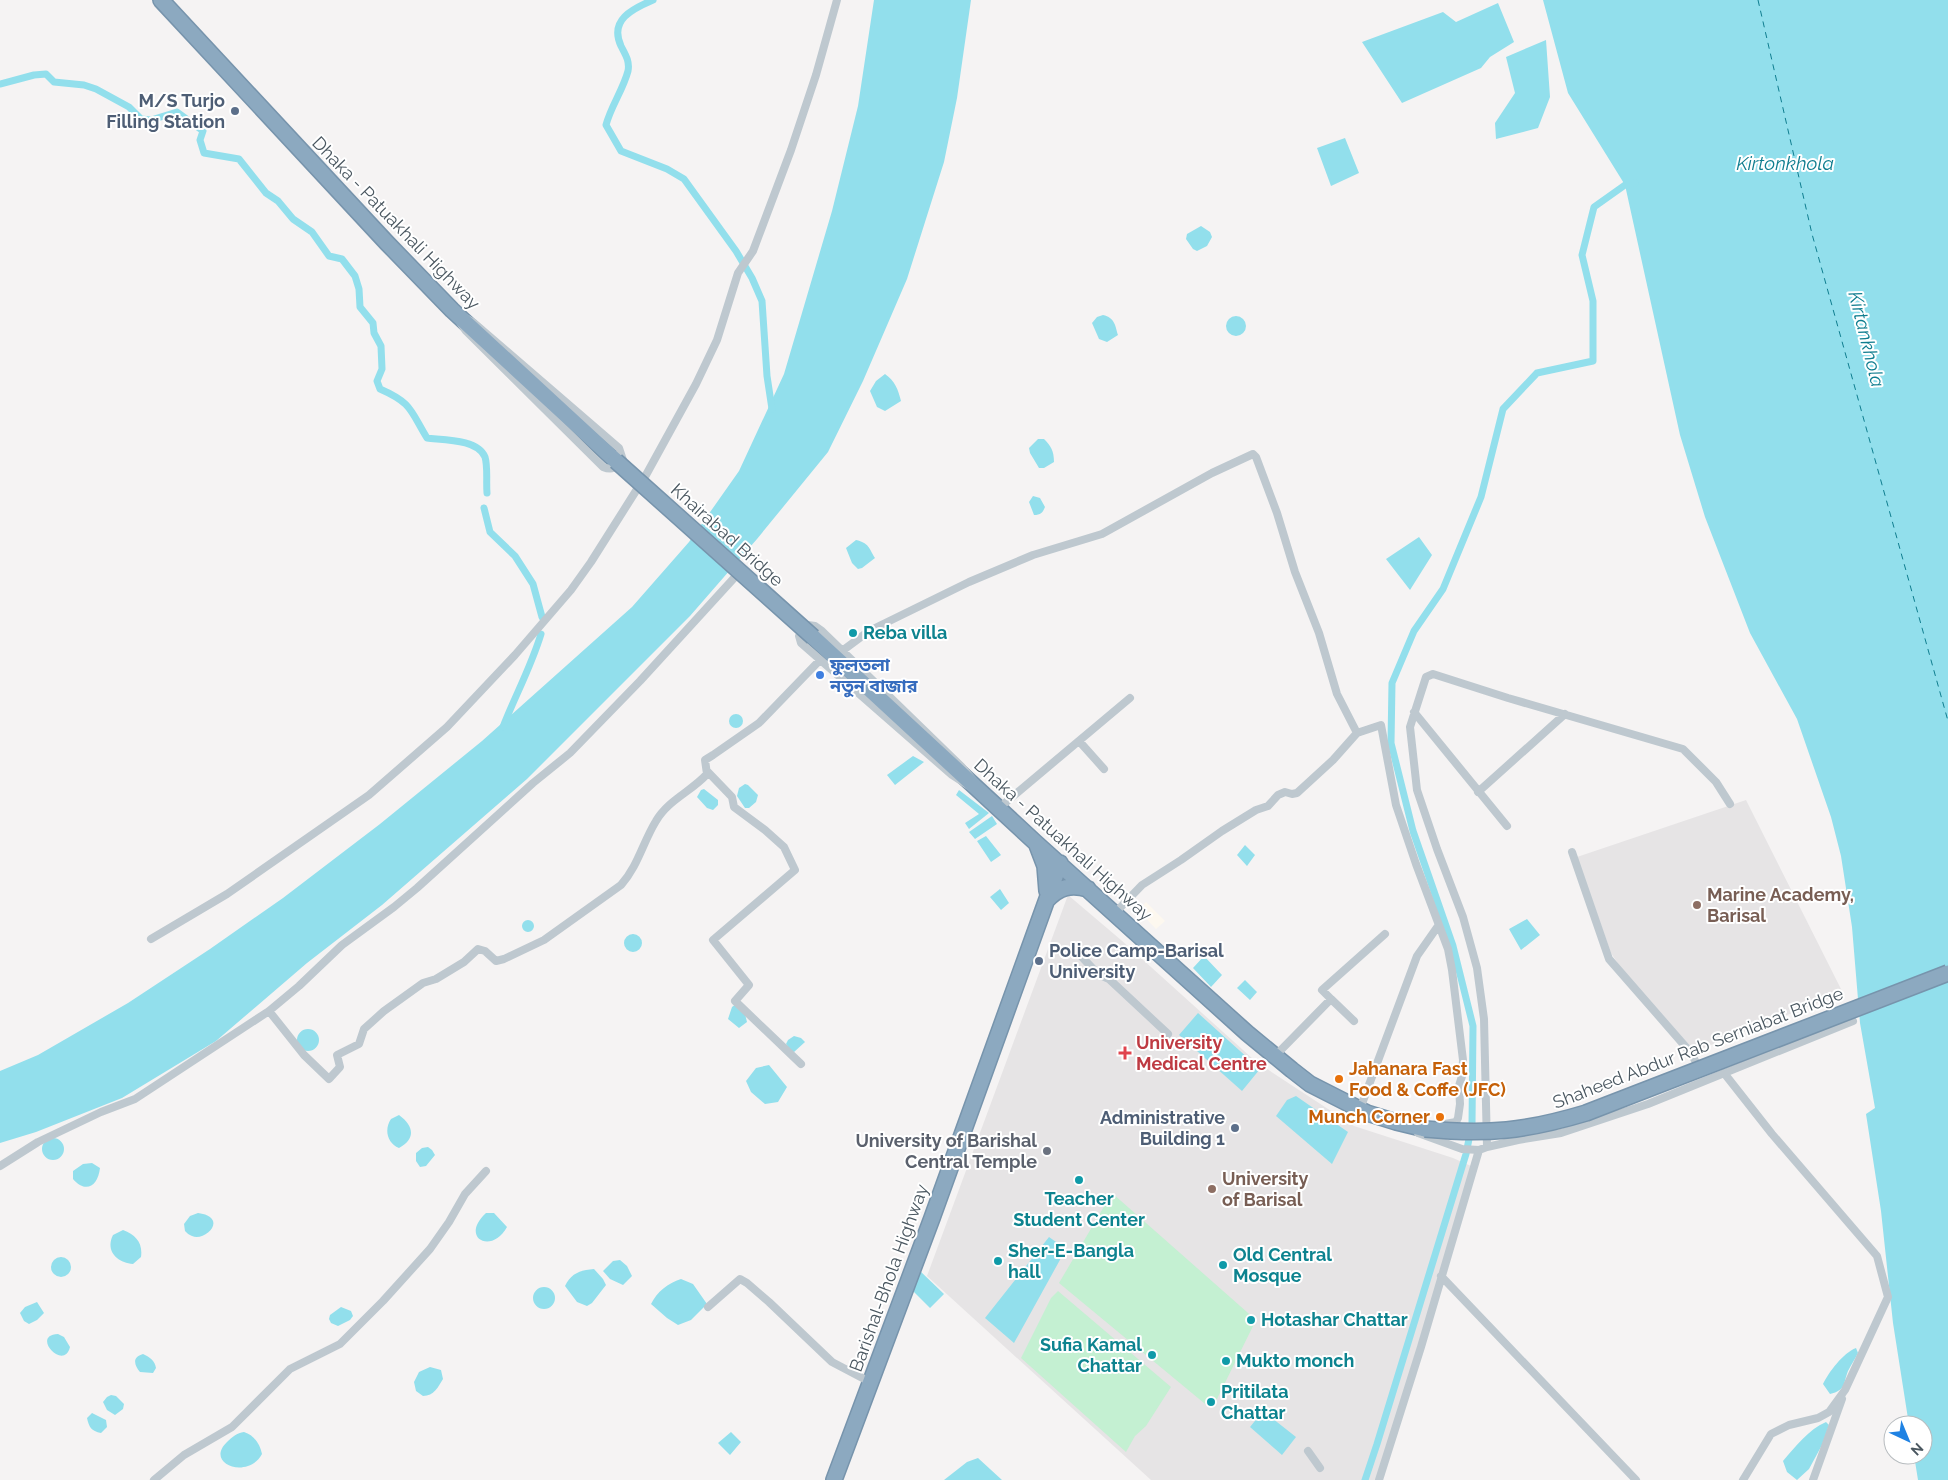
<svg xmlns="http://www.w3.org/2000/svg" width="1948" height="1480" viewBox="0 0 1948 1480" font-family="Raleway,'Noto Sans Bengali',sans-serif">
  <rect width="100%" height="100%" fill="#f5f3f3"/>
  <path fill="#fdf8ef" d="M 1146,902 L 1165,921 L 1156,929 L 1138,910 Z"/>
  <path fill="#e6e4e5" d="M 1746,800 L 1843,993 L 1693,1052 L 1619,965 L 1611,953 L 1577,857 Z
    M 1068,895 L 1121,940 L 1253,1059 L 1273,1073 L 1354,1126 L 1453,1158 L 1471,1166 L 1458,1213 L 1377,1480 L 1151,1480 L 927,1276 Z"/>
  <path fill="#c4f0d2" d="M 1112,1193 L 1256,1320 L 1215,1403 L 1210,1408 L 1059,1283 Z
    M 1058,1291 L 1171,1387 L 1146,1426 L 1135,1436 L 1126,1452 L 1021,1358 L 1051,1298 Z"/>
  <path fill="#92dfec" d="M 874,0 L 971,0 L 957,98 L 944,162 L 907,279 L 863,381 L 828,452 L 757,539 L 690,616 L 527,779 L 382,905 L 307,963 L 216,1041 L 122,1098 L 36,1132 L 0,1143 L 0,1071 L 38,1055 L 128,1003 L 210,949 L 283,898 L 380,824 L 482,741 L 632,607 L 689,542 L 739,471 L 784,374 L 832,211 L 858,106 Z
    M 1543,0 L 1948,0 L 1948,1480 L 1918,1480 L 1914,1455 L 1923,1455 L 1923,1425 L 1909,1425 L 1893,1323 L 1881,1211 L 1866,1114 L 1875,1108 L 1860,1023 L 1852,927 L 1841,856 L 1831,817 L 1797,719 L 1750,633 L 1705,517 L 1680,435 L 1625,185 L 1568,93 Z
    M 1498,3 L 1514,42 L 1490,57 L 1481,68 L 1402,103 L 1362,42 L 1443,12 L 1456,22 Z
    M 1546,40 L 1550,97 L 1538,128 L 1496,139 L 1495,123 L 1515,93 L 1506,57 Z
    M 1345,138 L 1359,173 L 1331,186 L 1317,148 Z
    M 1201,226 L 1210,232 L 1212,237 L 1207,246 L 1197,251 L 1193,249 L 1186,239 L 1187,234 Z
    M 1103,315 C 1115,318 1115,325 1118,335 L 1107,342 L 1099,339 L 1092,323 L 1097,317 Z
    M1226 326a10 10 0 1 1 20 0a10 10 0 1 1-20 0Z
    M 885,374 C 895,381 898,389 901,401 L 885,411 L 877,407 L 870,391 L 876,381 Z
    M 1038,439 L 1044,439 C 1051,446 1054,451 1054,462 L 1044,468 L 1039,468 L 1030,453 L 1029,448 Z
    M 1033,496 L 1040,498 L 1045,507 C 1043,512 1041,515 1034,515 L 1029,502 Z
    M 1419,537 L 1432,555 L 1410,590 L 1386,559 Z
    M 856,540 C 869,543 869,548 875,558 L 862,568 L 858,569 L 852,563 L 846,548 Z
    M729 721a7 7 0 1 1 14 0a7 7 0 1 1-14 0Z
    M 913,756 L 924,762 L 895,785 L 887,775 Z
    M 745,784 L 748,785 L 758,795 L 756,802 L 749,808 L 745,808 L 737,796 L 739,788 Z
    M 704,789 L 718,800 L 718,805 L 713,810 L 707,808 L 697,797 L 701,790 Z
    M 959,790 L 989,813 L 969,829 L 965,823 L 979,814 L 956,795 Z
    M 992,816 L 997,824 L 975,839 L 969,832 Z
    M 986,836 L 1001,855 L 991,862 L 977,841 Z
    M 1245,845 L 1255,855 L 1247,866 L 1237,855 Z
    M 1000,889 L 1009,903 L 1001,910 L 990,897 Z
    M 1527,919 L 1540,935 L 1521,950 L 1509,929 Z
    M522 926a6 6 0 1 1 12 0a6 6 0 1 1-12 0Z
    M624 943a9 9 0 1 1 18 0a9 9 0 1 1-18 0Z
    M 1204,956 L 1222,975 L 1211,987 L 1193,968 Z
    M 1245,980 L 1257,992 L 1250,1000 L 1237,988 Z
    M 736,1004 L 745,1014 L 747,1022 L 739,1028 L 728,1019 L 732,1007 Z
    M 1198,1013 L 1260,1069 L 1242,1091 L 1179,1035 Z
    M297 1040a11 11 0 1 1 22 0a11 11 0 1 1-22 0Z
    M 794,1036 L 801,1038 L 805,1042 L 794,1052 L 791,1051 L 786,1044 L 788,1040 Z
    M 769,1065 L 787,1087 L 778,1102 L 765,1104 L 751,1092 L 746,1081 L 756,1068 Z
    M 1296,1096 L 1348,1132 L 1332,1164 L 1276,1116 L 1287,1100 Z
    M 399,1115 C 414,1126 416,1139 399,1148 C 387,1143 384,1129 391,1119 Z
    M42 1149a11 11 0 1 1 22 0a11 11 0 1 1-22 0Z
    M 428,1147 L 432,1150 L 435,1155 L 426,1166 L 420,1167 L 416,1161 L 416,1153 L 422,1148 Z
    M 92,1163 L 100,1168 C 98,1186 86,1194 73,1179 L 73,1171 L 83,1164 Z
    M 198,1213 C 229,1217 206,1242 192,1236 C 189,1235 187,1233 185,1231 L 184,1224 L 190,1216 Z
    M 486,1213 L 494,1213 L 507,1227 C 492,1255 459,1238 486,1213 Z
    M 123,1230 C 136,1235 143,1243 141,1257 L 133,1264 C 117,1263 105,1251 113,1235 Z
    M 1049,1237 L 1066,1249 L 1014,1343 L 985,1318 Z
    M51 1267a10 10 0 1 1 20 0a10 10 0 1 1-20 0Z
    M 620,1260 L 627,1266 L 632,1276 L 623,1285 L 610,1279 L 603,1271 L 613,1261 Z
    M 594,1269 L 603,1279 L 606,1285 L 592,1303 L 587,1306 L 577,1302 L 565,1286 C 571,1273 581,1270 594,1269 Z
    M 919,1270 L 944,1294 L 930,1308 L 912,1290 Z
    M 681,1279 L 693,1284 L 707,1304 L 691,1320 L 678,1325 L 667,1318 L 651,1304 C 657,1292 668,1283 681,1279 Z
    M533 1298a11 11 0 1 1 22 0a11 11 0 1 1-22 0Z
    M 37,1302 L 44,1313 L 37,1320 L 29,1324 L 24,1321 L 20,1313 L 25,1307 Z
    M 341,1307 L 351,1311 L 353,1316 L 350,1320 L 338,1326 L 331,1323 L 329,1319 L 330,1315 Z
    M 58,1334 L 64,1337 L 70,1347 C 64,1372 30,1335 58,1334 Z
    M 1856,1348 L 1858,1353 C 1855,1359 1851,1365 1848,1371 C 1843,1384 1846,1390 1830,1394 L 1823,1384 C 1829,1372 1843,1353 1856,1348 Z
    M 143,1354 C 150,1357 155,1361 156,1368 L 153,1373 L 140,1372 C 134,1365 132,1357 143,1354 Z
    M 430,1367 L 441,1370 L 443,1379 C 438,1387 434,1396 423,1396 L 416,1391 L 414,1382 L 419,1372 Z
    M 111,1395 L 116,1396 L 124,1404 L 123,1409 L 115,1415 L 107,1410 L 103,1402 L 107,1397 Z
    M 1263,1411 L 1296,1437 L 1282,1455 L 1250,1427 Z
    M 92,1413 L 106,1420 L 107,1427 L 101,1433 C 91,1431 89,1427 87,1418 Z
    M 1826,1422 L 1829,1425 L 1822,1445 L 1809,1469 L 1797,1480 L 1787,1472 L 1783,1461 C 1796,1446 1808,1430 1826,1422 Z
    M 244,1432 C 254,1435 260,1444 262,1454 C 248,1480 204,1464 227,1442 C 232,1437 237,1433 244,1432 Z
    M 731,1432 L 741,1442 L 730,1455 L 718,1443 Z
    M 978,1458 L 1002,1480 L 944,1480 L 967,1462 Z"/>
  <g fill="none" stroke-linecap="round" stroke-linejoin="round">
    <path stroke="#92dfec" stroke-width="7" d="M 653,0 C 632,9 609,20 621,46 C 625,54 630,61 628,71 C 623,90 611,106 606,125 L 621,151 L 667,169 L 684,179 L 736,251 L 752,278 L 762,301 L 767,376 L 772,409
      M 0,84 L 34,75 L 46,74 L 54,82 L 84,85 L 96,89 L 129,107 L 141,119 L 151,120 L 177,112 L 203,131 L 200,140 L 204,153 L 239,159 L 266,193 L 278,201 L 293,219 L 312,232 L 329,256 L 342,259 L 355,276 L 359,289 L 360,307 L 373,323 L 374,333 L 381,346 L 382,369 L 377,381 L 380,389 C 412,403 410,410 427,438 C 443,440 478,439 485,457 C 488,467 486,482 487,493
      M 484,508 L 490,532 L 515,556 L 533,584 L 542,617
      M 503,727 C 515,696 531,667 541,634
      M 1365,1480 L 1377,1444 L 1466,1154 L 1472,1124 L 1473,1026 L 1453,946 L 1413,831 L 1391,743 L 1392,683 L 1414,631 L 1443,589 L 1481,497 L 1503,409 L 1537,373 L 1593,361 L 1593,301 L 1582,255 L 1594,207 L 1625,185 L 1635,183"/>
    <path stroke="#0f7d8f" stroke-width="1" stroke-dasharray="6 5" stroke-linecap="butt" d="M 1758,0 L 1812,234 L 1948,721"/>
    <defs>
      <path id="highway" d="M 161,0 L 387,243 L 452,310 L 616,461
        M 813,637 L 1036,843 L 1247,1033 L 1292,1070 L 1310,1084 L 1367,1113 L 1396,1122 L 1425,1129
        M 1037,845 L 1045,866 L 1047,891
        M 1047,900 C 1059,887 1071,884 1088,889
        M 834,1480 L 932,1218 L 1060,863"/>
    </defs>
    <use href="#highway" stroke="#7794ac" stroke-width="18"/>
    <path stroke="#bec8cf" stroke-width="8" d="M 452,310 L 474,323 L 619,448 L 623,460 C 616,467 613,471 603,467 L 466,331 Z
      M 808,625 L 815,626 L 822,631 L 854,662 L 961,766 L 989,799 L 952,775 L 801,643 L 799,636 Z
      M 842,651 L 869,631 L 969,582 L 1033,555 L 1102,534 L 1212,473 L 1253,454 L 1256,457 L 1277,513 L 1295,572 L 1319,633 L 1337,694 L 1357,733
      M 1414,712 L 1507,826
      M 1079,741 L 1104,769
      M 707,771 L 732,797 L 734,807 L 765,830 L 784,847 L 795,870 L 713,940 L 749,985 L 735,1001 L 801,1064
      M 1478,792 L 1565,714
      M 999,808 L 1130,698
      M 1572,852 L 1609,959 L 1691,1053 L 1700,1070
      M 1115,913 L 1142,885 L 1181,860 L 1222,831 L 1256,810 L 1268,806 L 1278,795 L 1285,792 L 1292,794 L 1297,793 L 1333,760 L 1357,733 L 1381,725 L 1396,805 L 1416,864 L 1448,949 L 1452,970 L 1463,1060 L 1462,1076 L 1459,1086 L 1460,1104 L 1458,1118 L 1456,1122 L 1445,1124
      M 151,939 L 227,894 L 369,795 L 447,727 L 515,655 L 571,590 L 591,562 L 646,475 L 696,384 L 717,340 L 738,273 L 753,251 L 791,150 L 816,75 L 837,0
      M 1079,954 L 1098,974 L 1109,979 L 1168,1034
      M 1331,999 L 1354,1021
      M 269,1011 L 304,1055 L 329,1079 L 340,1067 L 337,1055 L 359,1044 L 364,1029 L 384,1011 L 423,983 L 436,979 L 464,962 L 478,949 L 485,951 L 496,961 L 504,959 L 544,940 L 621,885 C 638,866 643,842 656,821 C 668,800 692,791 707,774 L 705,760 L 713,755 L 759,723 L 820,660
      M 1275,1056 L 1331,999 L 1322,990 L 1385,934
      M 1724,1073 L 1772,1134 L 1877,1256 L 1888,1297 L 1845,1390 L 1829,1412 L 1818,1418 L 1789,1425 L 1771,1434 L 1743,1480
      M 1360,1109 L 1417,956 L 1438,926
      M 1418,1133 L 1462,1149 L 1479,1150 L 1487,1147 L 1518,1140 L 1561,1133 L 1648,1104 L 1853,1021
      M 1487,1147 L 1484,1019 L 1477,968 L 1463,917 L 1437,849 L 1417,790 L 1410,727 L 1426,677 L 1433,674 L 1508,698 L 1683,749 L 1716,782 L 1730,804
      M 0,1166 L 38,1142 L 101,1112 L 135,1099 L 269,1011 L 299,986 L 342,945 L 394,907 L 417,888 L 533,783 L 570,753 L 640,681 L 735,577
      M 1441,1276 L 1636,1480
      M 708,1307 L 740,1279 L 747,1283 L 769,1302 L 832,1362 L 870,1382
      M 1308,1451 L 1320,1468
      M 154,1480 L 184,1455 L 232,1427 L 290,1369 L 340,1344 L 383,1301 L 430,1249 L 449,1222 L 465,1194 L 486,1171
      M 1379,1480 L 1421,1347 L 1479,1150
      M 1813,1480 L 1842,1399"/>
    <use href="#highway" stroke="#8ca9c0" stroke-width="15"/>
    <defs>
      <path id="highway-bridge" d="M 616,461 L 813,637
        M 1425,1129 C 1488,1135 1526,1131 1586,1113 L 1948,973"/>
    </defs>
    <use href="#highway-bridge" stroke="#7794ac" stroke-width="18" stroke-linecap="butt"/>
    <use href="#highway-bridge" stroke="#8ca9c0" stroke-width="15"/>
  </g>
  <g fill="#5c6f8a" stroke="#fff" stroke-width="2">
    <circle cx="235" cy="111" r="5"/>
    <circle cx="1039" cy="961" r="5"/>
    <circle cx="1235" cy="1128" r="5"/>
  </g>
  <g fill="#0f9aa8" stroke="#fff" stroke-width="2">
    <circle cx="853" cy="633" r="5"/>
    <circle cx="1079" cy="1180" r="5"/>
    <circle cx="998" cy="1261" r="5"/>
    <circle cx="1223" cy="1265" r="5"/>
    <circle cx="1251" cy="1320" r="5"/>
    <circle cx="1152" cy="1355" r="5"/>
    <circle cx="1226" cy="1361" r="5"/>
    <circle cx="1211" cy="1402" r="5"/>
  </g>
  <circle fill="#3f7fe0" stroke="#fff" stroke-width="2" cx="820" cy="675" r="5"/>
  <g fill="#8d6e63" stroke="#fff" stroke-width="2">
    <circle cx="1697" cy="905" r="5"/>
    <circle cx="1212" cy="1189" r="5"/>
  </g>
  <path fill="#e0444e" stroke="#fff" stroke-width="2" d="M1122.5 1045.5h5v5h5v5h-5v5h-5v-5h-5v-5h5z"/>
  <g fill="#e8710a" stroke="#fff" stroke-width="2">
    <circle cx="1339" cy="1079" r="5"/>
    <circle cx="1440" cy="1117" r="5"/>
  </g>
  <circle fill="#6b7280" stroke="#fff" stroke-width="2" cx="1047" cy="1151" r="5"/>
  <g text-anchor="middle" stroke-width="4" stroke-linejoin="round" paint-order="stroke">
    <g font-size="18" font-weight="bold" fill="#4e5e75" stroke="#fff" text-anchor="end">
      <text x="225" y="107">M/S Turjo<tspan x="225" dy="21">Filling Station</tspan></text>
      <text x="1049" y="957" text-anchor="start">Police Camp-Barisal<tspan x="1049" dy="21">University</tspan></text>
      <text x="1225" y="1124">Administrative<tspan x="1225" dy="21">Building 1</tspan></text>
    </g>
    <g font-size="18" fill="#4a5760" stroke="#fff">
      <text transform="translate(396 223) rotate(46)" y="6">Dhaka - Patuakhali Highway</text>
      <text transform="translate(727 535) rotate(42)" y="6">Khairabad Bridge</text>
      <text transform="translate(1063 840) rotate(42)" y="6">Dhaka - Patuakhali Highway</text>
      <text transform="translate(1698 1048) rotate(-21)" y="6">Shaheed Abdur Rab Serniabat Bridge</text>
      <text transform="translate(889 1278) rotate(-70)" y="6">Barishal-Bhola Highway</text>
    </g>
    <g font-size="18" font-weight="bold" fill="#0d838f" stroke="#fff" text-anchor="start">
      <text x="863" y="639">Reba villa</text>
      <text x="1079" y="1205" text-anchor="middle">Teacher<tspan x="1079" dy="21">Student Center</tspan></text>
      <text x="1008" y="1257">Sher-E-Bangla<tspan x="1008" dy="21">hall</tspan></text>
      <text x="1233" y="1261">Old Central<tspan x="1233" dy="21">Mosque</tspan></text>
      <text x="1261" y="1326">Hotashar Chattar</text>
      <text x="1142" y="1351" text-anchor="end">Sufia Kamal<tspan x="1142" dy="21">Chattar</tspan></text>
      <text x="1236" y="1367">Mukto monch</text>
      <text x="1221" y="1398">Pritilata<tspan x="1221" dy="21">Chattar</tspan></text>
    </g>
    <g font-size="18" font-weight="bold" fill="#366cbe" stroke="#fff" text-anchor="start">
      <text x="830" y="671">ফুলতলা<tspan x="830" dy="21">নতুন বাজার</tspan></text>
    </g>
    <g font-size="18" font-weight="bold" fill="#785e54" stroke="#fff" text-anchor="start">
      <text x="1707" y="901">Marine Academy,<tspan x="1707" dy="21">Barisal</tspan></text>
      <text x="1222" y="1185">University<tspan x="1222" dy="21">of Barisal</tspan></text>
    </g>
    <g font-size="18" font-weight="bold" fill="#be3a42" stroke="#fff" text-anchor="start">
      <text x="1136" y="1049">University<tspan x="1136" dy="21">Medical Centre</tspan></text>
    </g>
    <g font-size="18" font-weight="bold" fill="#c56008" stroke="#fff" text-anchor="start">
      <text x="1349" y="1075">Jahanara Fast<tspan x="1349" dy="21">Food &amp; Coffe (JFC)</tspan></text>
      <text x="1430" y="1123" text-anchor="end">Munch Corner</text>
    </g>
    <g font-size="18" font-weight="bold" fill="#5b616d" stroke="#fff" text-anchor="end">
      <text x="1037" y="1147">University of Barishal<tspan x="1037" dy="21">Central Temple</tspan></text>
    </g>
    <g font-size="19" font-style="italic" fill="#0f7d8f" stroke="#fff">
      <text x="1785" y="170">Kirtonkhola</text>
      <text transform="translate(1867 339) rotate(76)" y="7">Kirtankhola</text>
    </g>
  </g>
  <g transform="translate(1908 1440) rotate(136)"><circle r="24" fill="#ffffff" stroke="#b7bcbf"/>
  <path d="M0-4L9 19L0 12L-9 19Z" fill="#1f82e3"/>
  <text y="-8" font-size="14" font-weight="bold" text-anchor="middle" fill="#4a5760">N</text>
  </g>
</svg>
